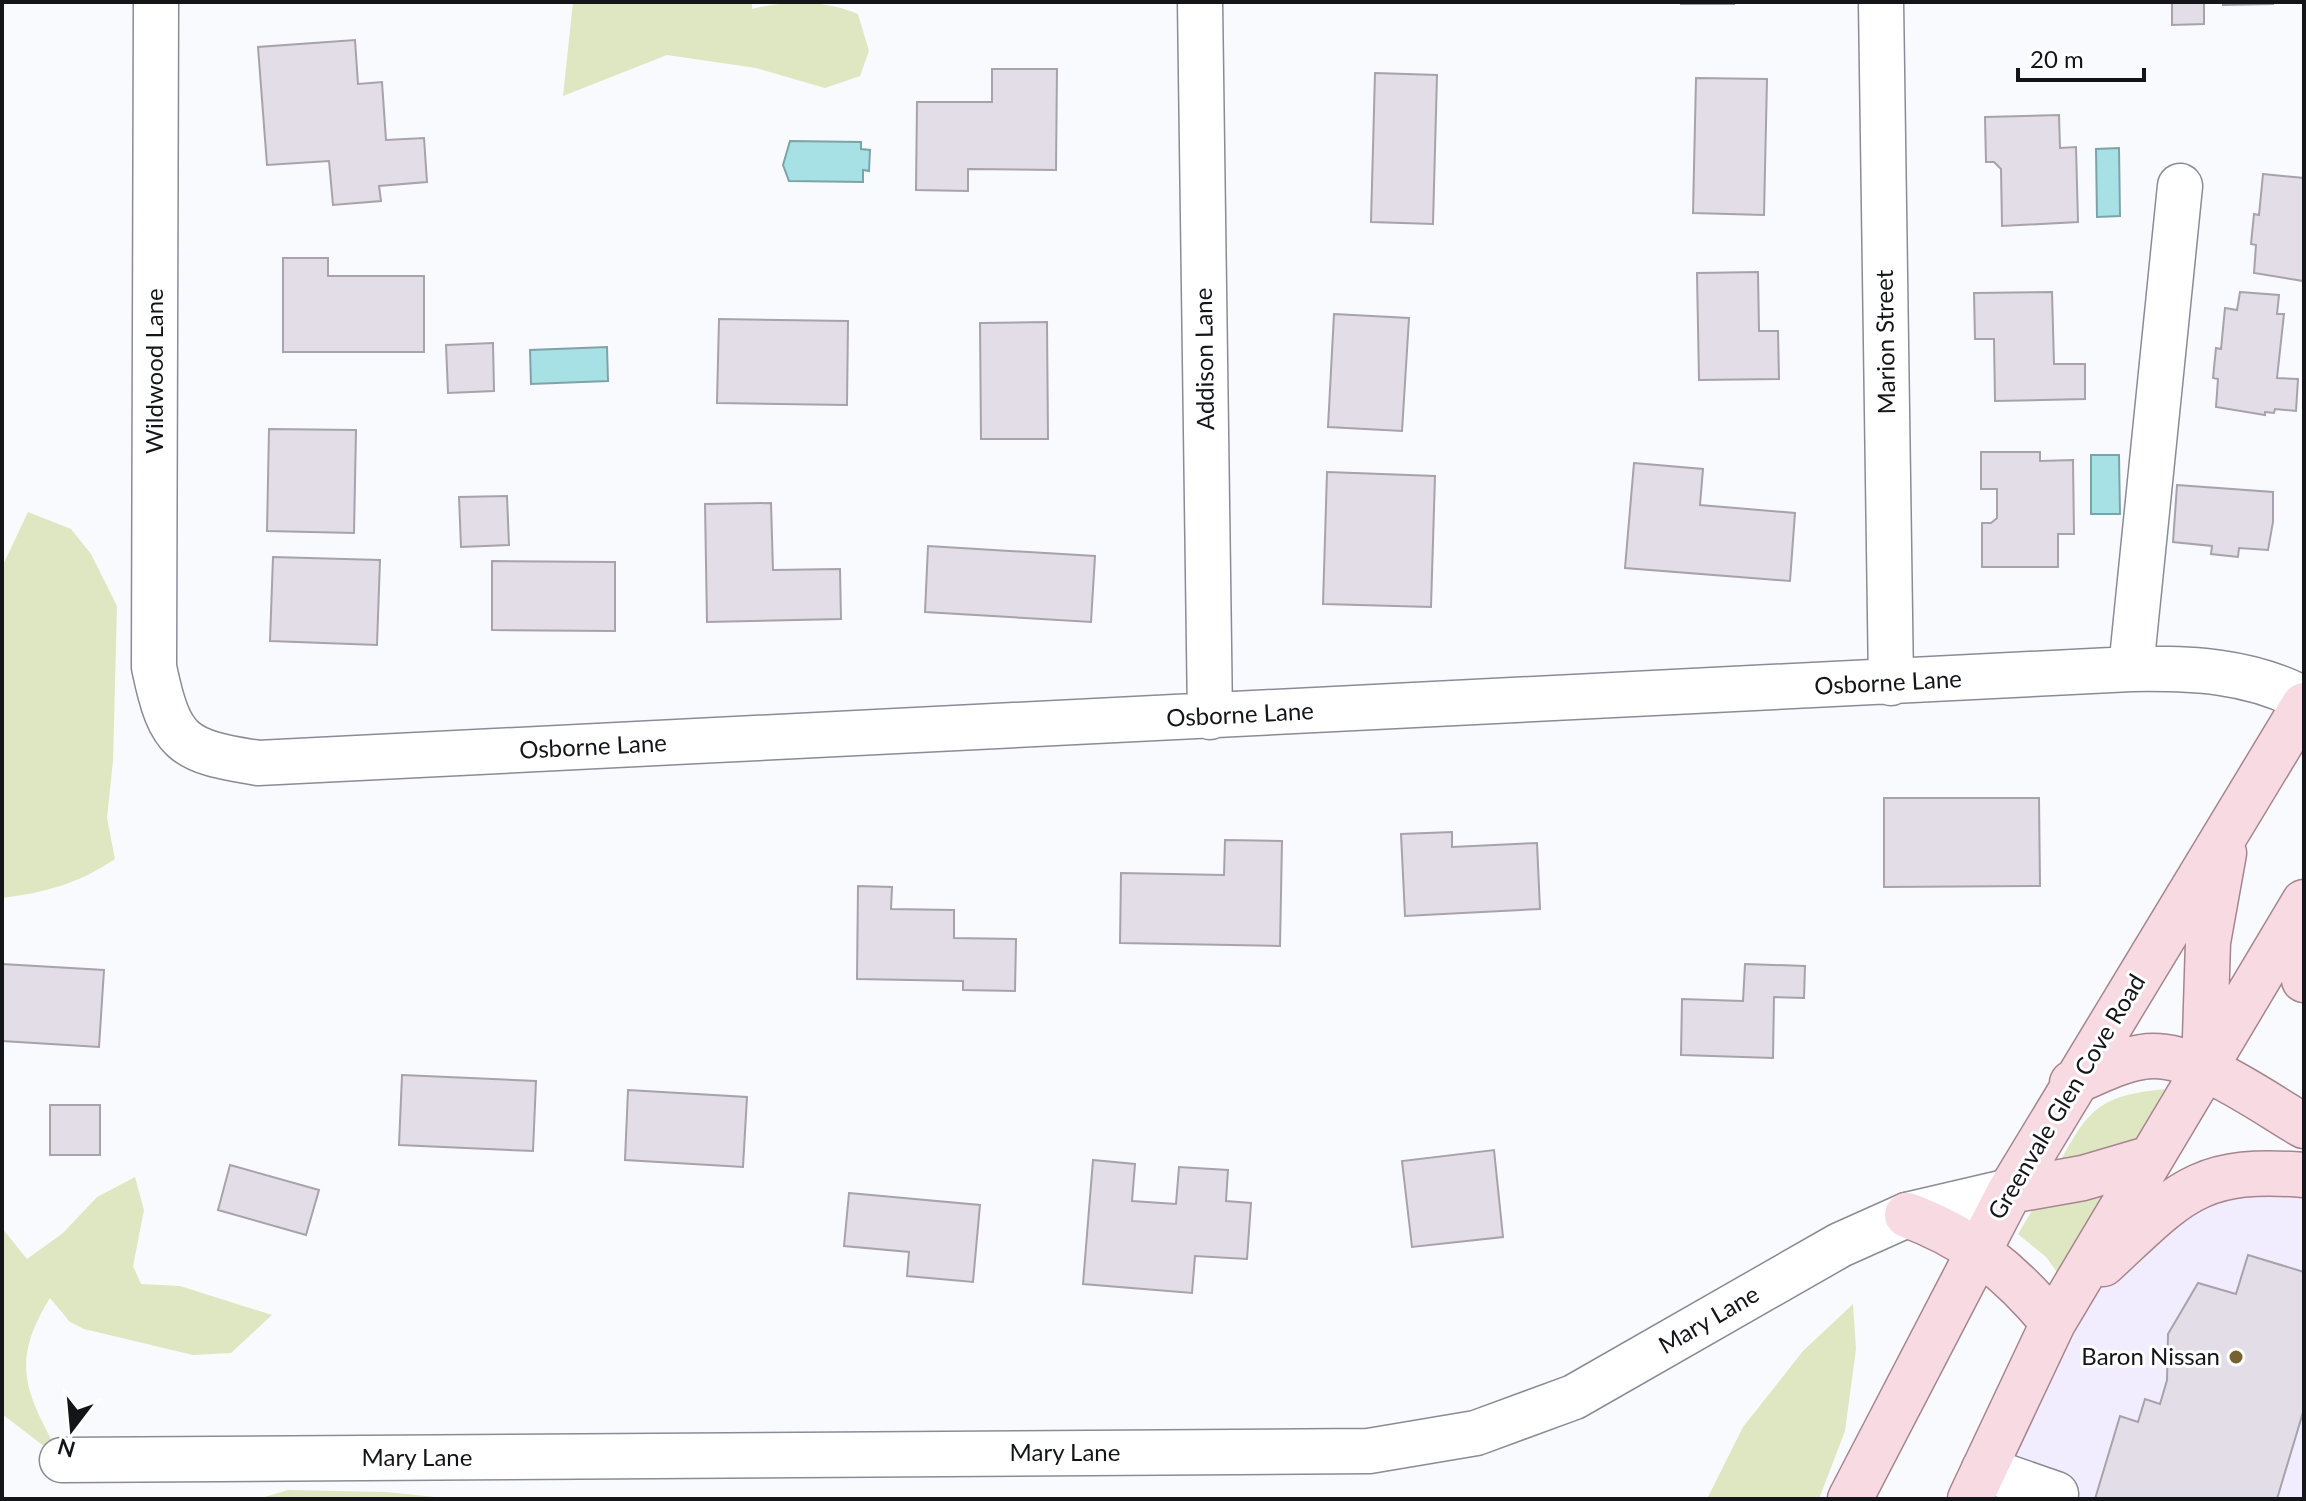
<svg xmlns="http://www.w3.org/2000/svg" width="2306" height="1501" viewBox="0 0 2306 1501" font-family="Lato,sans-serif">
  <rect width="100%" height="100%" fill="#f9fafe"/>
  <path fill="#f2edfe" d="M 2304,1175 L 2304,1499 L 1970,1499 L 2053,1323 L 2169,1203 Z"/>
  <path fill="#dee7c2" d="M 573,2 L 752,2 L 752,9 C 787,0 825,0 858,14 L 869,51 L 860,76 L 825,88 L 756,68 L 667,55 L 563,96 Z
    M 28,512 L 71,529 L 91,554 L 117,606 L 113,761 L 107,818 L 115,859 C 80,883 44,893 2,898 L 2,567 Z
    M 2165,1089 L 2138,1136 L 2123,1150 L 2056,1169 C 2088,1111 2095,1096 2165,1089 Z
    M 135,1177 L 144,1210 L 133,1266 L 141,1284 L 180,1286 L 272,1315 L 231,1353 L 193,1355 L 84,1329 L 70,1322 L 50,1298 C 7,1367 29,1396 62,1460 L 2,1414 L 2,1228 L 27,1259 L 63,1233 L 97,1197 Z
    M 2106,1191 L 2057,1272 L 2046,1257 L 2018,1234 L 2036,1204 Z
    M 1853,1304 L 1856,1349 L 1845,1431 L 1819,1499 L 1707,1499 L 1743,1427 L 1803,1351 Z
    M 288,1490 L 387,1492 L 454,1499 L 258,1499 Z"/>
  <path fill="#a8e1e5" stroke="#7ca4a8" stroke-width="2" d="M 790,141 L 861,142 L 861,149 L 870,150 L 869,171 L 863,170 L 863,182 L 789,181 L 783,165 Z
    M 2119,148 L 2120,216 L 2097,217 L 2096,149 Z
    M 607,347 L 608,381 L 531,384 L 530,350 Z
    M 2091,455 L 2119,455 L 2120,514 L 2091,514 Z"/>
  <path fill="#e2dde6" stroke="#a7a2ab" stroke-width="2" d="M 1681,2 L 1734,2 L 1734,4 L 1681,4 Z
    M 2172,2 L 2204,2 L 2204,24 L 2172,25 Z
    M 2223,2 L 2273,2 L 2273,4 L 2223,5 Z
    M 355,40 L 358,84 L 382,82 L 386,140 L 424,138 L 427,182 L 379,186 L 381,201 L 333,205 L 329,161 L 267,165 L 258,47 Z
    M 992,69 L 1057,69 L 1056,170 L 968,169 L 968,191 L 916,190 L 917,102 L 992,102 Z
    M 1375,73 L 1437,75 L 1433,224 L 1371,222 Z
    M 1696,78 L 1767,79 L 1764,215 L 1693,213 Z
    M 2059,115 L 2060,148 L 2076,147 L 2078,222 L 2002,226 L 2001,169 L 1994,162 L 1986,162 L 1985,117 Z
    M 2263,174 L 2304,178 L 2303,281 L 2254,273 L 2256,245 L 2251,244 L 2254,214 L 2259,215 Z
    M 283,258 L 328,258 L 328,276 L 424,276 L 424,352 L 283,352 Z
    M 1758,272 L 1759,331 L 1778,331 L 1779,379 L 1699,380 L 1697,273 Z
    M 2052,292 L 2054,364 L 2085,364 L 2085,399 L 1995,401 L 1994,339 L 1975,339 L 1974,293 Z
    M 2240,292 L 2279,295 L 2277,314 L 2284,314 L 2277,378 L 2298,379 L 2296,411 L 2275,409 L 2274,413 L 2265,412 L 2265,415 L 2216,407 L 2218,379 L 2213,378 L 2216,348 L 2221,349 L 2225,308 L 2237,310 Z
    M 1334,314 L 1409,318 L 1402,431 L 1328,427 Z
    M 719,319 L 848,321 L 847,405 L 717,403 Z
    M 1047,322 L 1048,439 L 981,439 L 980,323 Z
    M 493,343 L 494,391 L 448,393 L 446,345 Z
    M 269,429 L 356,430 L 354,533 L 267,531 Z
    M 1981,452 L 2040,452 L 2040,461 L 2073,460 L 2074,534 L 2058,534 L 2058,567 L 1982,567 L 1982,523 L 1991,523 L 1997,518 L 1997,489 L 1981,489 Z
    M 1634,463 L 1703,469 L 1700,505 L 1795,513 L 1790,581 L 1625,568 Z
    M 1327,472 L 1435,476 L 1431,607 L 1323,604 Z
    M 2177,485 L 2273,492 L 2273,522 L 2268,550 L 2239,548 L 2238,557 L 2211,554 L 2212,546 L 2173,542 Z
    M 507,496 L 509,545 L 461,547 L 459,497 Z
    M 771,503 L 773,570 L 840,569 L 841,619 L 707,622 L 705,504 Z
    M 928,546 L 1095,556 L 1091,622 L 925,612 Z
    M 273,557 L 380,560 L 377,645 L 270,641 Z
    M 492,561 L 615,562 L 615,631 L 492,630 Z
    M 1884,798 L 2039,798 L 2040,886 L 1884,887 Z
    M 1452,832 L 1452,847 L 1537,843 L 1540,909 L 1405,916 L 1401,834 Z
    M 1225,840 L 1282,841 L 1280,946 L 1120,943 L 1121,873 L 1224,875 Z
    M 858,886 L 892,887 L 891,909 L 954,910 L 954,938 L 1016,939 L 1015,991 L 963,990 L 963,981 L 857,979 Z
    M 2,964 L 104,970 L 99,1047 L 2,1041 Z
    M 1745,964 L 1805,966 L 1804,998 L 1774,997 L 1773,1058 L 1681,1055 L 1682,999 L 1743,1001 Z
    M 402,1075 L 536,1081 L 533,1151 L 399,1145 Z
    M 628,1090 L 747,1097 L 743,1167 L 625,1160 Z
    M 50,1105 L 100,1105 L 100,1155 L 50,1155 Z
    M 1494,1150 L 1503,1237 L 1412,1247 L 1402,1161 Z
    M 1093,1160 L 1135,1164 L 1132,1201 L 1176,1204 L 1179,1167 L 1228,1170 L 1226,1201 L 1251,1203 L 1247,1259 L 1195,1256 L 1192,1293 L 1083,1284 Z
    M 230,1165 L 319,1190 L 306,1235 L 218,1210 Z
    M 849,1193 L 980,1205 L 973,1282 L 907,1276 L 909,1252 L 844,1246 Z
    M 2248,1255 L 2304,1272 L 2304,1409 L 2277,1499 L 2095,1499 L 2120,1416 L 2138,1422 L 2145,1399 L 2160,1404 L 2167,1380 L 2168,1334 L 2198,1283 L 2236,1294 Z"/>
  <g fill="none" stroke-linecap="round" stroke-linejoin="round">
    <defs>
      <path id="minor" d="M 156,2 L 154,667 C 170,744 182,751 258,763 L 2131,669 C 2191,668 2249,670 2304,699
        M 1200,2 L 1210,717
        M 1881,2 L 1891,683
        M 2131,669 L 2180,186
        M 62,1460 L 1369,1451 L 1476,1433 L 1574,1397 L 1840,1245 L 1907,1215 L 2010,1191
        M 1984,1469 L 2056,1494 L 2054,1499"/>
      <path id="major" d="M 2297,914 L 2304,980
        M 2204,1069 L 2208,942 L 2224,853
        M 2072,1083 C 2095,1073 2117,1061 2142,1057 C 2191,1048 2262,1102 2304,1126
        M 2010,1191 L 2083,1178 L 2151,1158
        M 1907,1215 C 1969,1238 2011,1272 2053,1323
        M 2103,1264 C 2178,1195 2196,1166 2304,1175
        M 1850,1499 L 2010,1191 L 2304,705
        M 1970,1499 L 2053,1323 L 2304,902"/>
    </defs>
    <use href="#minor" stroke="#8a8c95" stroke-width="47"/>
    <use href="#major" stroke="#a6858e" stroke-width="47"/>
    <use href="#minor" stroke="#fff" stroke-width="44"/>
    <use href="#major" stroke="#f8dae2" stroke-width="44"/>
  </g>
  <circle fill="#766231" stroke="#fff" stroke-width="3" cx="2236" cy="1357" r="8"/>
  <g text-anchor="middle" stroke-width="6" stroke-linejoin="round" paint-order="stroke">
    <g font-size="24" fill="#141518" stroke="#fff">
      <text transform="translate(1886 342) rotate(-91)" y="8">Marion Street</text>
      <text transform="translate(1205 359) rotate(-91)" y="8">Addison Lane</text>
      <text transform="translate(155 371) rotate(-90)" y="8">Wildwood Lane</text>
      <text transform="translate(1888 683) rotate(-3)" y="8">Osborne Lane</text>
      <text transform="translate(1240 715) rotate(-3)" y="8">Osborne Lane</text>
      <text transform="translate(593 747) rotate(-3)" y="8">Osborne Lane</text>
      <text transform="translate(2067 1097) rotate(-59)" y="8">Greenvale Glen Cove Road</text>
      <text transform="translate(1709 1320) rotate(-30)" y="8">Mary Lane</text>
      <text x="1065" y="1461">Mary Lane</text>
      <text x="417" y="1466">Mary Lane</text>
    </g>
    <g font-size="24" fill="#141518" stroke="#fff" text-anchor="end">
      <text x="2220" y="1365">Baron Nissan</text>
    </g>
  </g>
  <rect width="2306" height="1501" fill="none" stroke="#141518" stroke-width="8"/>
  <g transform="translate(72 1429) rotate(196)" stroke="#ffffff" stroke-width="6" paint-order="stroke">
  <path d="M0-6L14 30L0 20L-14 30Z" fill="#141518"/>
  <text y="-12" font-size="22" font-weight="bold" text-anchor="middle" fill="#141518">N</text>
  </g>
  <path d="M2018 68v12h126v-12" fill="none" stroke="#141518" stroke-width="4"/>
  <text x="2030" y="68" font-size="24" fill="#141518" stroke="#ffffff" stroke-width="6" paint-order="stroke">20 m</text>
</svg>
